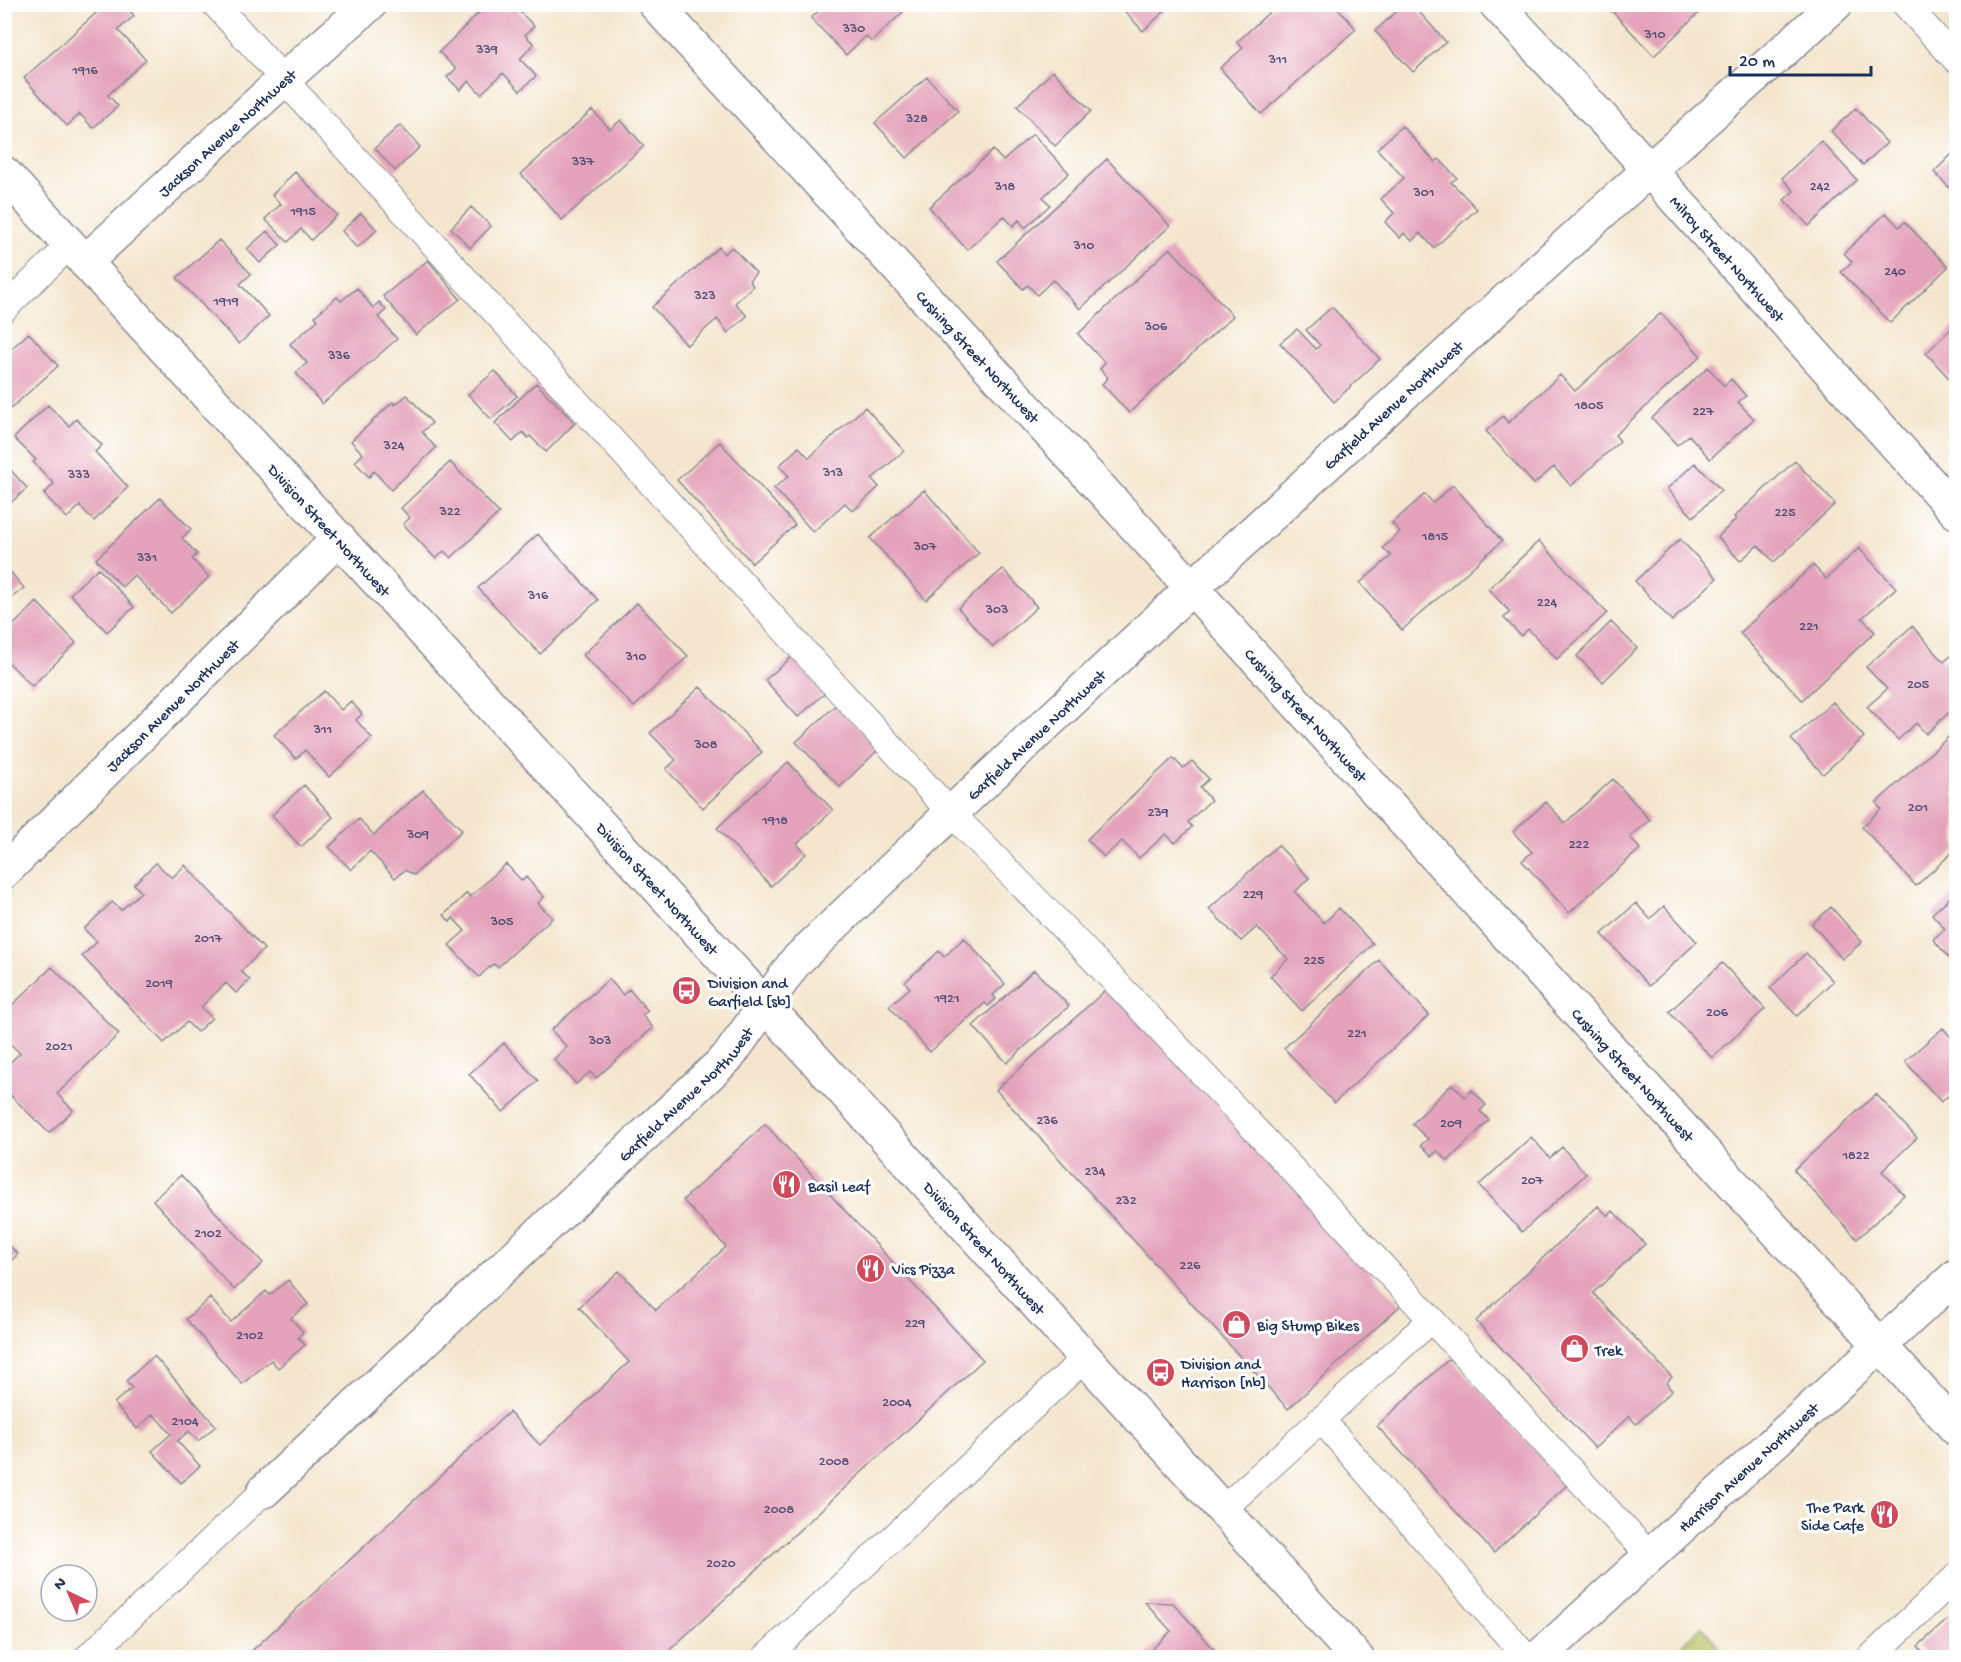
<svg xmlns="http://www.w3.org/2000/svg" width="1961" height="1662" viewBox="0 0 1961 1662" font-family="'Gochi Hand',sans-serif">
  <rect width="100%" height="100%" fill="#fff"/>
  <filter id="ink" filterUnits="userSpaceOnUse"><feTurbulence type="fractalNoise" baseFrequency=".0167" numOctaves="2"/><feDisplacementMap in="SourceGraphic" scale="12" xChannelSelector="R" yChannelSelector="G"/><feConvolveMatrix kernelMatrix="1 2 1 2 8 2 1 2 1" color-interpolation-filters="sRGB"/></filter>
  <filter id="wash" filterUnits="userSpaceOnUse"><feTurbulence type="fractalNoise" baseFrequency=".008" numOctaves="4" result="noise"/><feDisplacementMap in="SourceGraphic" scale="24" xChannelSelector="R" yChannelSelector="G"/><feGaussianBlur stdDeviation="1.35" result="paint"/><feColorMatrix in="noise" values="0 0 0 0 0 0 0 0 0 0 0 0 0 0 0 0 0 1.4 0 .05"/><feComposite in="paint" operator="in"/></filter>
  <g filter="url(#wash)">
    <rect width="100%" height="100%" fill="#f4e6ce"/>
    <path fill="#b6c263" stroke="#687860" stroke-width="1.5" d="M 1702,1626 L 1726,1657 L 1669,1657 Z"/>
    <g id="blocks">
      <path fill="#e4a3ba" d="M 106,4 L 139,4 L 131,12 L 134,16 L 118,30 L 146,60 L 108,95 L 118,106 L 93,128 L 80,114 L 67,126 L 24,78 Z
        M 488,4 L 498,4 L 505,12 L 513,5 L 534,26 L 525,35 L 534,44 L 520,59 L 536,76 L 520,91 L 503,73 L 481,94 L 469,81 L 460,90 L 447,77 L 456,69 L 439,52 Z
        M 826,4 L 898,4 L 904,11 L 871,42 L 866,36 L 846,55 L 811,18 Z
        M 1278,4 L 1334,4 L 1356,29 L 1261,114 L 1220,68 L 1243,48 L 1237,42 Z
        M 1405,4 L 1412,4 L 1446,42 L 1413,72 L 1375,31 Z
        M 1618,4 L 1703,4 L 1705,7 L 1654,56 L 1611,10 Z
        M 1119,5 L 1209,5 L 1203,9 L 1168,8 L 1143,31 Z
        M 1053,71 L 1091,111 L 1055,146 L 1017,106 Z
        M 927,77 L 958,111 L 907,158 L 875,123 Z
        M 1856,108 L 1887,143 L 1863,165 L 1831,131 Z
        M 592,110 L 610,129 L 621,120 L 644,146 L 562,220 L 521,174 Z
        M 400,125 L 420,147 L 395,171 L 375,148 Z
        M 1402,126 L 1435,162 L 1439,159 L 1457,178 L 1451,182 L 1477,209 L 1434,248 L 1420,233 L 1412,241 L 1404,233 L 1400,238 L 1385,222 L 1394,213 L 1381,199 L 1404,178 L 1377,149 Z
        M 1033,134 L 1069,173 L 1043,197 L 1050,205 L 1025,228 L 1019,220 L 1013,226 L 1004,216 L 967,250 L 929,207 L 993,150 L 1003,161 Z
        M 1821,141 L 1857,180 L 1809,226 L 1784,200 L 1794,191 L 1782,178 Z
        M 1956,150 L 1956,195 L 1934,172 Z
        M 1107,159 L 1170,226 L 1080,309 L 1053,280 L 1037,295 L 1028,285 L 1023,289 L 997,261 Z
        M 295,172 L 337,215 L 311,240 L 301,229 L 288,242 L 265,219 L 281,204 L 272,195 Z
        M 471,207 L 491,226 L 470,248 L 451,228 Z
        M 361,213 L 377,230 L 357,248 L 342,231 Z
        M 1886,213 L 1899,227 L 1905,222 L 1948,267 L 1890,323 L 1841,272 L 1852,262 L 1844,253 Z
        M 267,231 L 280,245 L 260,263 L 247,249 Z
        M 219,240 L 251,274 L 240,284 L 269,316 L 239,344 L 177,278 Z
        M 719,247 L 724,254 L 732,247 L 756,273 L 749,280 L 753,286 L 735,303 L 747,316 L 728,333 L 717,319 L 687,345 L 652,307 Z
        M 1170,248 L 1233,316 L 1129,413 L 1102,384 L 1108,378 L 1100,369 L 1105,363 L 1078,334 Z
        M 428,260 L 460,299 L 416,335 L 383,296 Z
        M 357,288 L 373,308 L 379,302 L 386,310 L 378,317 L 397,339 L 322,404 L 296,373 L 307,363 L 290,344 L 318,320 L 315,316 L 337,297 L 341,301 Z
        M 1332,307 L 1380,359 L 1334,402 L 1280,343 L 1297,329 L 1316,349 L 1320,345 L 1306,330 Z
        M 1661,313 L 1701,356 L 1615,435 L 1620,441 L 1571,486 L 1554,467 L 1534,484 L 1486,431 L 1503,416 L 1508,423 L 1560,375 L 1575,391 Z
        M 1956,324 L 1956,386 L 1926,353 Z
        M 29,333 L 58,366 L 8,411 L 4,408 L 4,355 Z
        M 1708,367 L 1724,386 L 1731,379 L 1746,396 L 1738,402 L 1754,419 L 1710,459 L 1689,435 L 1677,445 L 1652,418 Z
        M 495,371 L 517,396 L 491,419 L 468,394 Z
        M 536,383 L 575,423 L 546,452 L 530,436 L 528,438 L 523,432 L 513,442 L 495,423 Z
        M 407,395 L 432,423 L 422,432 L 436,448 L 391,490 L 374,471 L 369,477 L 355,462 L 363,454 L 351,441 L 393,402 L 395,405 Z
        M 48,405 L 69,426 L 76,419 L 102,445 L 95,452 L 128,487 L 94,521 L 80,506 L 67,518 L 44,494 L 54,484 L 33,462 L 36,460 L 14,438 Z
        M 865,407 L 904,451 L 872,479 L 879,487 L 853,511 L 845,503 L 813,532 L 774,488 L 789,476 L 779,466 L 799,447 L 809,458 Z
        M 720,442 L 795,525 L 752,563 L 677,480 Z
        M 1795,461 L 1835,504 L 1774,562 L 1758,545 L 1740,561 L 1718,537 L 1736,519 L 1734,517 Z
        M 450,462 L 499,513 L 451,558 L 444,551 L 436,559 L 403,524 L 410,518 L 401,508 Z
        M 4,463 L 27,488 L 4,509 Z
        M 1695,463 L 1721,490 L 1693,517 L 1667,489 Z
        M 1453,485 L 1502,541 L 1402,630 L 1360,583 L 1391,556 L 1383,548 L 1400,532 L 1392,523 L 1425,494 L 1433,503 Z
        M 924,490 L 979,553 L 926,600 L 870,538 Z
        M 160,498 L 191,529 L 182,538 L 197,554 L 192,559 L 209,577 L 171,613 L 134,575 L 122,587 L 96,559 Z
        M 538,534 L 598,600 L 540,654 L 478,588 Z
        M 1680,539 L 1717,578 L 1672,621 L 1635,581 Z
        M 1539,541 L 1607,613 L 1557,659 L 1528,629 L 1521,636 L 1504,618 L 1510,612 L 1488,589 Z
        M 1859,548 L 1896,588 L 1862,618 L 1875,632 L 1802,700 L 1740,633 L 1813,565 L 1826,579 Z
        M 4,564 L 24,588 L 4,603 Z
        M 98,568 L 134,607 L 107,632 L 70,594 Z
        M 1003,569 L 1037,607 L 993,647 L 958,608 Z
        M 37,602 L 76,643 L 32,686 L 4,658 L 4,634 Z
        M 637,603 L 688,656 L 634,707 L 583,655 Z
        M 1611,622 L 1637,648 L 1603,682 L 1577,656 Z
        M 1912,626 L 1944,662 L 1952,655 L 1956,660 L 1956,670 L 1954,673 L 1956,676 L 1956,706 L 1926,734 L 1916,723 L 1898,740 L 1867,707 L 1887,689 L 1866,667 Z
        M 793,656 L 825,693 L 798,717 L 765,680 Z
        M 700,687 L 762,752 L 703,808 L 666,769 L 676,760 L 650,733 Z
        M 324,691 L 341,710 L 351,701 L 362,714 L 356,720 L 372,738 L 329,777 L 305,750 L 296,759 L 274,735 Z
        M 1833,702 L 1864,737 L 1823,774 L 1791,739 Z
        M 836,705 L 879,749 L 840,787 L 796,742 Z
        M 1956,730 L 1956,792 L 1953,795 L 1956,799 L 1956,849 L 1916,886 L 1862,827 L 1881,809 L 1876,803 Z
        M 1173,758 L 1183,768 L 1192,761 L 1209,779 L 1200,787 L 1211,800 L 1188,822 L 1192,827 L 1175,843 L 1166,834 L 1139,858 L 1122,841 L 1104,857 L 1087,839 Z
        M 788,762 L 833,810 L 797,844 L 806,854 L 771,886 L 717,828 Z
        M 1613,779 L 1650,820 L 1630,837 L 1640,849 L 1569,913 L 1522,861 L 1532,852 L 1513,832 L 1546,802 L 1565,823 Z
        M 304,785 L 333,817 L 301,847 L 272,815 Z
        M 423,790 L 462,830 L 414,875 L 405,870 L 395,878 L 370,851 L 351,870 L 329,847 L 359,819 L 374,835 Z
        M 1278,845 L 1309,878 L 1295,892 L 1324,923 L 1339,908 L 1373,944 L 1302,1011 L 1270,976 L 1288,959 L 1257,927 L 1241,941 L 1209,909 Z
        M 156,863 L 172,878 L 185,865 L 264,949 L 241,971 L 250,980 L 236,993 L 226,983 L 201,1007 L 212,1018 L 197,1032 L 187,1022 L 164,1043 L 82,956 L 97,942 L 84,929 L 112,902 L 121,910 L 141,892 L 134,884 Z
        M 506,864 L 522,881 L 526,877 L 544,897 L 538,903 L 552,918 L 498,967 L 493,964 L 479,977 L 449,945 L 465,931 L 453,918 L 450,922 L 444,915 L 467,893 L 470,897 Z
        M 1956,892 L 1956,966 L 1933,939 L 1945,929 L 1932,914 Z
        M 1636,903 L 1650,919 L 1664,906 L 1697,942 L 1649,986 L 1602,934 Z
        M 1831,907 L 1862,942 L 1842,959 L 1812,924 Z
        M 964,938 L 1005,984 L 993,995 L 996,999 L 988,1006 L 985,1003 L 930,1052 L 889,1006 L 910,988 L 905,982 L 939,951 L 944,957 Z
        M 1806,953 L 1833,981 L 1797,1016 L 1770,988 Z
        M 1379,960 L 1429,1015 L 1334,1103 L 1284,1048 Z
        M 1722,963 L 1765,1009 L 1712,1058 L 1669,1012 Z
        M 52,967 L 119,1034 L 57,1094 L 73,1110 L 49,1133 L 4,1089 L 4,1068 L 20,1053 L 4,1038 L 4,1013 Z
        M 1034,970 L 1069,1006 L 1007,1063 L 973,1026 Z
        M 609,979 L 623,995 L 629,989 L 648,1011 L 642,1015 L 653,1028 L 596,1078 L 590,1072 L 576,1084 L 554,1059 L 567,1047 L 551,1030 Z
        M 1110,986 L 1401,1305 L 1288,1409 L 996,1090 Z
        M 1943,1028 L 1956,1043 L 1956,1089 L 1941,1102 L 1905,1061 Z
        M 504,1043 L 538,1081 L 503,1112 L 469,1074 Z
        M 1452,1084 L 1465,1097 L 1472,1090 L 1486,1105 L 1480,1111 L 1489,1120 L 1448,1161 L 1437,1151 L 1432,1156 L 1421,1145 L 1428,1139 L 1412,1124 Z
        M 1876,1094 L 1917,1138 L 1882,1171 L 1904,1195 L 1857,1239 L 1794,1170 Z
        M 765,1124 L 983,1360 L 661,1658 L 244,1658 L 509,1412 L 540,1445 L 629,1362 L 579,1307 L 619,1271 L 656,1310 L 726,1247 L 683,1200 Z
        M 1531,1137 L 1550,1158 L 1562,1147 L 1586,1174 L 1522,1232 L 1479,1185 Z
        M 181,1175 L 263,1263 L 234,1290 L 153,1200 Z
        M 1598,1206 L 1608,1216 L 1613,1211 L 1645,1244 L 1593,1293 L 1672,1377 L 1666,1383 L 1672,1391 L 1636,1424 L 1629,1416 L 1595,1448 L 1476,1321 Z
        M 4,1241 L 18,1254 L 4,1268 Z
        M 288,1280 L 308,1304 L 291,1318 L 303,1332 L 298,1337 L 305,1345 L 278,1368 L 271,1360 L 242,1384 L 186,1319 L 210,1298 L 231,1322 L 266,1291 L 270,1295 Z
        M 154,1356 L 216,1426 L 198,1441 L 189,1431 L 177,1441 L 200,1466 L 181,1483 L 152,1451 L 171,1434 L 153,1414 L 137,1429 L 114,1403 L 132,1388 L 126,1381 Z
        M 1450,1358 L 1567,1485 L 1494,1553 L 1377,1426 Z
        M 1145,1602 L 1173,1603 L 1222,1658 L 1143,1658 L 1171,1631 Z
        M 1956,1612 L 1956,1658 L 1928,1658 L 1918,1646 Z"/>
    </g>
  </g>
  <g filter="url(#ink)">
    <use href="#blocks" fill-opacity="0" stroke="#888a96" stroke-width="1.5"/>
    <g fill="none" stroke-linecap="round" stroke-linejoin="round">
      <defs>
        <path id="lane" d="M 215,4 L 951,813 C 1191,1055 1419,1307 1650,1556
          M 1905,4 L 1956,60
          M 4,309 L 70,245
          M 1321,1419 L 1527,1658
          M 1223,1509 L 1431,1320
          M 87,1658 L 264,1491
          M 765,1658 L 1085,1358
          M 1870,1658 L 1956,1577"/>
        <g id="street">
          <path id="s1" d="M 655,4 L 1192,588 L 1956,1429"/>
          <path id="s2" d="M 1496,4 L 1626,144 L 1956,512"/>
          <path id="s3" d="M 85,262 L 283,80 L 370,4"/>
          <path id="s4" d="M 4,872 L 339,538"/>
          <path id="s5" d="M 264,1491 L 729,1056 L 795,962 L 951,813 L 1192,588 L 1611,204 L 1836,4"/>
        </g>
        <g id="secondary">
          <path id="s6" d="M 4,173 L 810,1054 L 1357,1658"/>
        </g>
        <g id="primary">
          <path id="s7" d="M 1538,1658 L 1956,1276"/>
        </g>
      </defs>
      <use href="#lane" stroke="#888a96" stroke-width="28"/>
      <use href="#street" stroke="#888a96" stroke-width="36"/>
      <use href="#secondary" stroke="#888a96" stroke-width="36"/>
      <use href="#primary" stroke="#888a96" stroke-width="36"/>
      <use href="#lane" stroke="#fff" stroke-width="26"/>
      <use href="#street" stroke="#fff" stroke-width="33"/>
      <use href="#secondary" stroke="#fff" stroke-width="33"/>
      <use href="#primary" stroke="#fff" stroke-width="33"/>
    </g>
  </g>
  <defs>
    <symbol id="bus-disc" viewBox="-11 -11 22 22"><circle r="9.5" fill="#d1495b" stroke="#fff"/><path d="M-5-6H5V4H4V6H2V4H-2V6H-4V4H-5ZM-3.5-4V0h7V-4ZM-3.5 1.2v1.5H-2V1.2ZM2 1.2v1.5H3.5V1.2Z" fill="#fff"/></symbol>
    <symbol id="restaurant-disc" viewBox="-11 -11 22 22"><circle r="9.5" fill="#d1495b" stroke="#fff"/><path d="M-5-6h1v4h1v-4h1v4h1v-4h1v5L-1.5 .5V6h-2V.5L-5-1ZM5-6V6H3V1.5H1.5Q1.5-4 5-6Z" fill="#fff"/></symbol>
    <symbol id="shop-disc" viewBox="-11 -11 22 22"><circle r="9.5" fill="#d1495b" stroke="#fff"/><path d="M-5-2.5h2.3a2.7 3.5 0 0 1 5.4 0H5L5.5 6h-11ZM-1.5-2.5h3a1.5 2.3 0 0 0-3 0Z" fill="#fff"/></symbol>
  </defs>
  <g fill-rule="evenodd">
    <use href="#bus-disc" x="670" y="974" width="33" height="33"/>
    <use href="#restaurant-disc" x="770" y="1168" width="33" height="33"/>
    <use href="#restaurant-disc" x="854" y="1252" width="33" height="33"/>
    <use href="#shop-disc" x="1220" y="1308" width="33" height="33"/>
    <use href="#shop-disc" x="1558" y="1332" width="33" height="33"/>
    <use href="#bus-disc" x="1144" y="1356" width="33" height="33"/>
    <use href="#restaurant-disc" x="1868" y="1498" width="33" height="33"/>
  </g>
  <g text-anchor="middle" stroke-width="6" stroke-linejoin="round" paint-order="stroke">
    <g font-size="14" fill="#4d4c75">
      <text x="854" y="32">330</text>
      <text x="1655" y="38">310</text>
      <text x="487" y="53">339</text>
      <text x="1278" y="63">311</text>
      <text x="85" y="74">1916</text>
      <text x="917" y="122">328</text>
      <text x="583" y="165">337</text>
      <text x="1005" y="190">318</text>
      <text x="1820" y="190">242</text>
      <text x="1424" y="196">301</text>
      <text x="303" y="215">1915</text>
      <text x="1084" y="249">310</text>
      <text x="1895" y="275">240</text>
      <text x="705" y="299">323</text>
      <text x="226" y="305">1919</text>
      <text x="1156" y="330">306</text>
      <text x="339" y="359">336</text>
      <text x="1589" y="409">1805</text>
      <text x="1703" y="415">227</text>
      <text x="394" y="449">324</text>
      <text x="833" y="476">313</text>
      <text x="79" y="478">333</text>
      <text x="450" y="515">322</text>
      <text x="1785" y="516">225</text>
      <text x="1435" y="540">1815</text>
      <text x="925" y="550">307</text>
      <text x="147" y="561">331</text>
      <text x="538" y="599">316</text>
      <text x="1547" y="606">224</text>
      <text x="997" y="613">303</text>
      <text x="1809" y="630">221</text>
      <text x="636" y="660">310</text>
      <text x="1918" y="688">205</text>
      <text x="323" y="733">311</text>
      <text x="706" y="748">308</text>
      <text x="1918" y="811">201</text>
      <text x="1158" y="816">239</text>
      <text x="775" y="824">1918</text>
      <text x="418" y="838">309</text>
      <text x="1579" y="848">222</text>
      <text x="1253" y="898">229</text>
      <text x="502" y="925">305</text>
      <text x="208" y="942">2017</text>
      <text x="1314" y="964">225</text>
      <text x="159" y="987">2019</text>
      <text x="947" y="1002">1921</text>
      <text x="1717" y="1016">206</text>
      <text x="1357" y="1037">221</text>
      <text x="600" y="1044">303</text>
      <text x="59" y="1050">2021</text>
      <text x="1047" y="1124">236</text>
      <text x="1451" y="1127">209</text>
      <text x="1856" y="1159">1822</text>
      <text x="1095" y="1175">234</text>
      <text x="1532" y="1184">207</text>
      <text x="1126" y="1204">232</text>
      <text x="208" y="1237">2102</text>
      <text x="1190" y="1269">226</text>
      <text x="915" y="1327">229</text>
      <text x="250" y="1339">2102</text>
      <text x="897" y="1406">2004</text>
      <text x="185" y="1425">2104</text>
      <text x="834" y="1465">2008</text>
      <text x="779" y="1513">2008</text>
      <text x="721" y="1567">2020</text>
    </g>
    <g font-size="16" fill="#1b2f5e" stroke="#fff">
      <text dy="6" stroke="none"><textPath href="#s3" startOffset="192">Jackson Avenue Northwest</textPath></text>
      <text dy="6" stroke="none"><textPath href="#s2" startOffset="344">Milroy Street Northwest</textPath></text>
      <text dy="6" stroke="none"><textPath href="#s1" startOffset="478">Cushing Street Northwest</textPath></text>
      <text dy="6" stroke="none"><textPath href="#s5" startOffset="1569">Garfield Avenue Northwest</textPath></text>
      <text dy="6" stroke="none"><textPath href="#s6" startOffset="483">Division Street Northwest</textPath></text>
      <text dy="6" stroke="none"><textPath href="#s4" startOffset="237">Jackson Avenue Northwest</textPath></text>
      <text dy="6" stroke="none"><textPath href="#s1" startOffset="964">Cushing Street Northwest</textPath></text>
      <text dy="6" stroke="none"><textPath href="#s5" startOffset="1083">Garfield Avenue Northwest</textPath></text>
      <text dy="6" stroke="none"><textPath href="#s6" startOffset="969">Division Street Northwest</textPath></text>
      <text dy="6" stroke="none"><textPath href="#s1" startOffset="1450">Cushing Street Northwest</textPath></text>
      <text dy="6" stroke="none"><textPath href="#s5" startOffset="579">Garfield Avenue Northwest</textPath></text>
      <text dy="6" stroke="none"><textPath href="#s6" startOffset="1455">Division Street Northwest</textPath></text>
      <text dy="6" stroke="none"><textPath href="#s7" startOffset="284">Harrison Avenue Northwest</textPath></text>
    </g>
    <g font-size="16" fill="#1b2f5e" stroke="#fff" text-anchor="start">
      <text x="708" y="988">Division and<tspan x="708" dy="18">Garfield [sb]</tspan></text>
      <text x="808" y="1191">Basil Leaf</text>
      <text x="892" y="1274">Vics Pizza</text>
      <text x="1257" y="1330">Big Stump Bikes</text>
      <text x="1595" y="1355">Trek</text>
      <text x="1181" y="1369">Division and<tspan x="1181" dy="18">Harrison [nb]</tspan></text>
      <text x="1864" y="1512" text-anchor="end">The Park<tspan x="1864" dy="18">Side Cafe</tspan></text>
    </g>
  </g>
  <rect width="1961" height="1662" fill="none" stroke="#fff" stroke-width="24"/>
  <g transform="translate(69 1593) rotate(316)"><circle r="28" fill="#ffffff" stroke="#a4acbf" stroke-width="1.5"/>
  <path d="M0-4.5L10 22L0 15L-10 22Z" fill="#d1495b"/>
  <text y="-9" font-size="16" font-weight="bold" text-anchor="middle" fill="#1b2f5e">N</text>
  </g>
  <path d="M1730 66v9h141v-9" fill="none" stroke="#1b2f5e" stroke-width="3"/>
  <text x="1739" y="66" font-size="18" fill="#1b2f5e" stroke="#ffffff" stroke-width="4.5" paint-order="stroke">20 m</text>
</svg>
